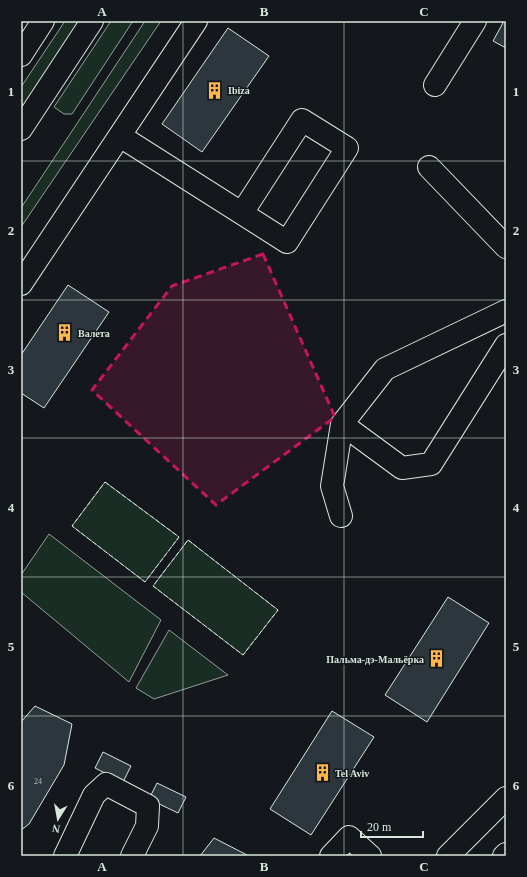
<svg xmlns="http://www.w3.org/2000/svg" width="527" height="877" viewBox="0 0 527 877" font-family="Georgia,serif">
  <rect width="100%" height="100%" fill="#14181c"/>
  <path fill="#1a2d24" stroke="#939e99" d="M 65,21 L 82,21 L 21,113 L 21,87 Z
    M 111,21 L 133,21 L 72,114 L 64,114 L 54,107 Z
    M 145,21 L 161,21 L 21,227 L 21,208 Z
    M 105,482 L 179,537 L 145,582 L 72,526 Z
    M 49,534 L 161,620 L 129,682 L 21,592 L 21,575 Z
    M 188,540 L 278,610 L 243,655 L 153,586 Z
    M 169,630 L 228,675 L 154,699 L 136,688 Z"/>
  <path fill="#2c363c" stroke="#d8e6dc" d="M 504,21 L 506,21 L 506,48 L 493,41 Z
    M 228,28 L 269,56 L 202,152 L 162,124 Z
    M 68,285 L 109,312 L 44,408 L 21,393 L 21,355 Z
    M 448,597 L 489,623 L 427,722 L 385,695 Z
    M 35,706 L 72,724 L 64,765 L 29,824 L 21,830 L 21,722 Z
    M 332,711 L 374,737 L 311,835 L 270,809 Z
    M 103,752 L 131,766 L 123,782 L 95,768 Z
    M 157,783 L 186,797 L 178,813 L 149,799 Z
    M 214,838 L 249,856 L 200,856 Z"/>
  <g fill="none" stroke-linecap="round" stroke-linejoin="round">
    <defs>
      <path id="minor" d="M 435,85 L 475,21
        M 120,136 L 287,242 L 347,148 L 302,120 L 242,213
        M 429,167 L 506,247
        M 21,284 L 196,21
        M 342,424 L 402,468 L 431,464 L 506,345
        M 341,516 L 332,486 L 342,424 L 385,369 L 506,311
        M 65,856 L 94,795 L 106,784 L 148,806 L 147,826 L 132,856
        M 331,856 L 349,837 L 370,856
        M 448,856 L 506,798
        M 504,856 L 506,854"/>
      <path id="major" d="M 21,55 L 43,21
        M 21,129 L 92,21"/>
    </defs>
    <use href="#minor" stroke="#d8e6dc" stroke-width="24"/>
    <use href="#major" stroke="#d8e6dc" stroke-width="24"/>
    <use href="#minor" stroke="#14181c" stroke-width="22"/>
    <use href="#major" stroke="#14181c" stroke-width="22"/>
    <path stroke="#d8e6dc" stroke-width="1" stroke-dasharray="5 2" stroke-linecap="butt" d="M 105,482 L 179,537 L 145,582 L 72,526 Z
      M 188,540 L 278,610 L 243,655 L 153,586 Z"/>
  </g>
  <path fill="#c2185b" fill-opacity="0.2" stroke="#c2185b" stroke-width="3" stroke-dasharray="8 5" stroke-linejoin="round" d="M 263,254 L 335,417 L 216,505 L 92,390 L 172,286 Z"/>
  <path fill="none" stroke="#d8e6dc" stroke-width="1" stroke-opacity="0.55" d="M 183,21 L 183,856M 344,21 L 344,856M 21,161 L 506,161M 21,300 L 506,300M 21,438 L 506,438M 21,577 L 506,577M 21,716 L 506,716"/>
  <defs>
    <symbol id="building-bare" viewBox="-9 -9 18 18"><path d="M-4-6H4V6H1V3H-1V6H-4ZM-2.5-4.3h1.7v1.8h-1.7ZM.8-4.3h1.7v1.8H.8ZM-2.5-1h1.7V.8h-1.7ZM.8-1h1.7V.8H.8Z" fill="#ffb74d" stroke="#14181c" stroke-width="2.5" paint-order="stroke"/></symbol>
  </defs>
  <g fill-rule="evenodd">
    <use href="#building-bare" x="202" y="78" width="25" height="25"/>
    <use href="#building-bare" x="52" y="320" width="25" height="25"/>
    <use href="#building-bare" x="424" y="646" width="25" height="25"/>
    <use href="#building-bare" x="310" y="760" width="25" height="25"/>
  </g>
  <g text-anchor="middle" stroke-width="3" stroke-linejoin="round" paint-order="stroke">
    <g font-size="8" fill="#adbab4">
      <text x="38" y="784">24</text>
    </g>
    <g font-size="10" font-weight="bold" fill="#d8e6dc" stroke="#14181c" text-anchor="start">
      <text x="228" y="94">Ibiza</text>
      <text x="78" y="337">Валета</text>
      <text x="424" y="663" text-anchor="end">Пальма-дэ-Мальёрка</text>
      <text x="335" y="777">Tel Aviv</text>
    </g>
  </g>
  <rect width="527" height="877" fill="none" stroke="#14181c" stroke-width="44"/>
  <g transform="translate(58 819) rotate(191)" stroke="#14181c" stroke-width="3" paint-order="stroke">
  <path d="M0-3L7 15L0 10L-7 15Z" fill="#d8e6dc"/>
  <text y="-6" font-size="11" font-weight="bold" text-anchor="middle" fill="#d8e6dc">N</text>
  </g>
  <path d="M361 831v6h62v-6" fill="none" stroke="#d8e6dc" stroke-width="2"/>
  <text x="367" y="831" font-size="12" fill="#d8e6dc" stroke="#14181c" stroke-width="3" paint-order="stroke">20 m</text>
  <rect x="22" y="22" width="483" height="833" fill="none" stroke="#d8e6dc" stroke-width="1.5"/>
  <g font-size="13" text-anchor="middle" font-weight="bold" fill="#d8e6dc">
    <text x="102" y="16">A</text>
    <text x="264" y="16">B</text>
    <text x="424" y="16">C</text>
    <text x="11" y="96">1</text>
    <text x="516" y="96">1</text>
    <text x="11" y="235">2</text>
    <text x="516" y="235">2</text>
    <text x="11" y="374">3</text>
    <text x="516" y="374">3</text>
    <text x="11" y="512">4</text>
    <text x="516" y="512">4</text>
    <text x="11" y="651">5</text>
    <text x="516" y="651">5</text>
    <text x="11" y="790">6</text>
    <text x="516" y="790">6</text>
    <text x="102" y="871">A</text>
    <text x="264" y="871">B</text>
    <text x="424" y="871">C</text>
  </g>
</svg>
